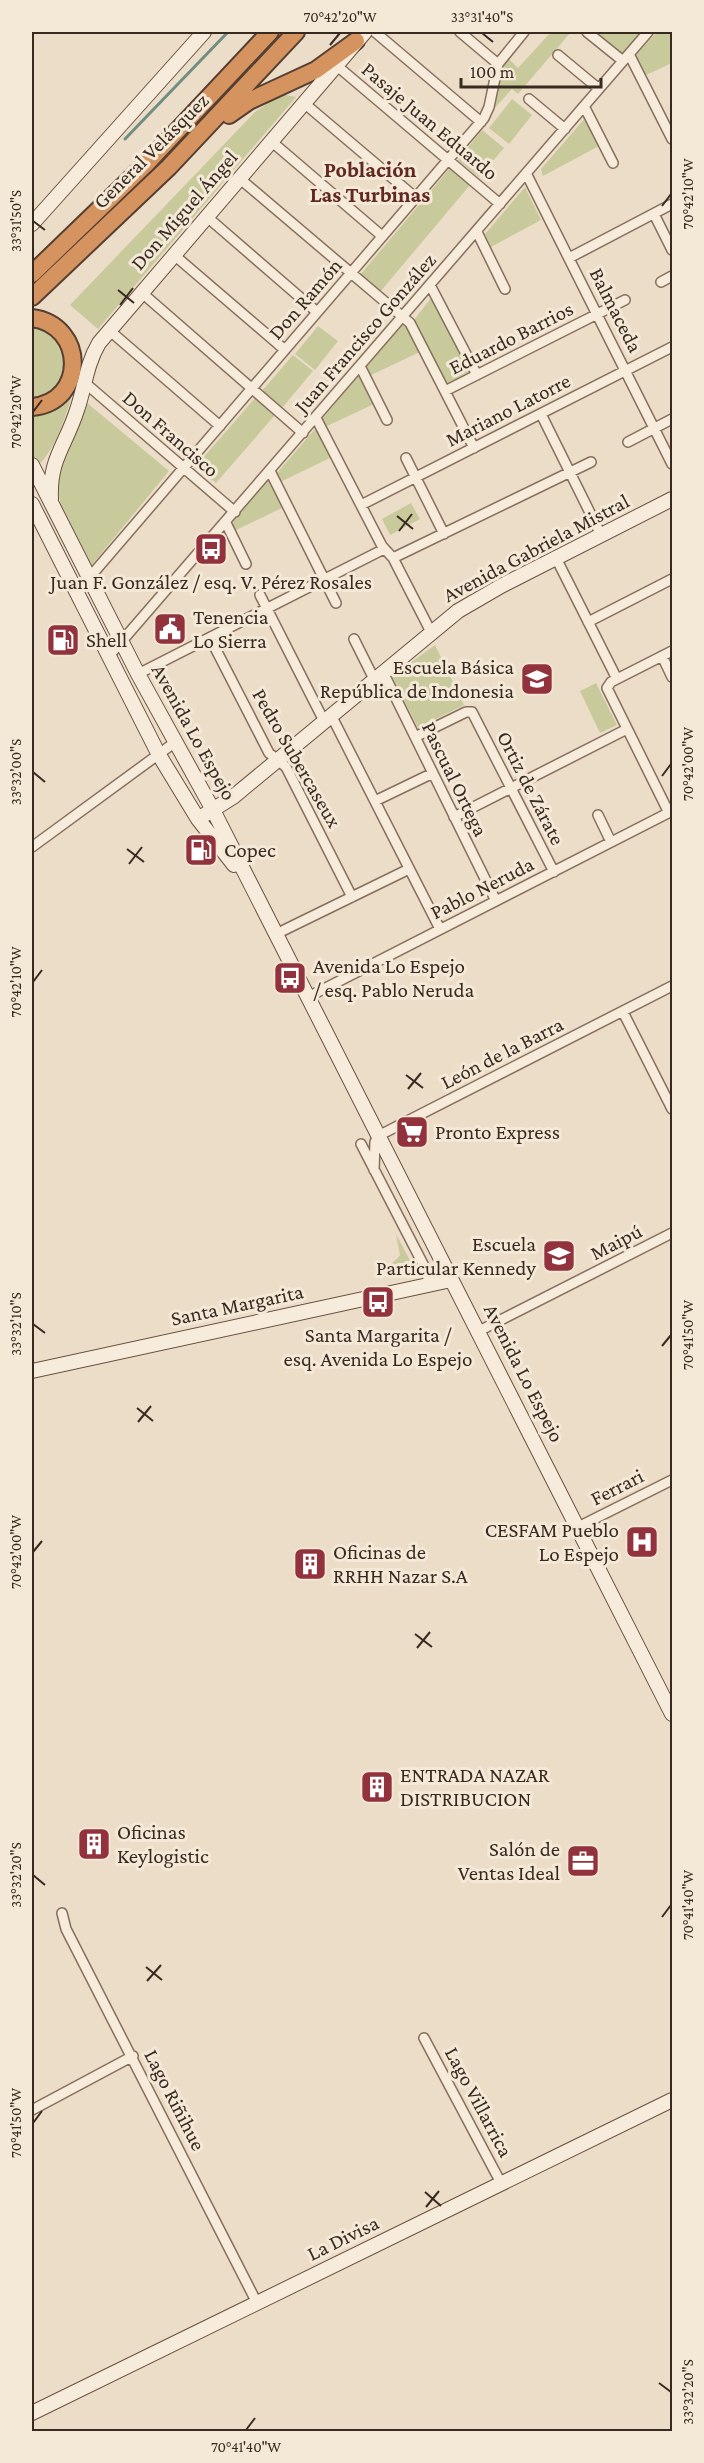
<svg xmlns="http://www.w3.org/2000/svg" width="704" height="2463" viewBox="0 0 704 2463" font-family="'Crimson Pro',serif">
  <rect width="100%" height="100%" fill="#ecddc8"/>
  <path fill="#c9ca9c" d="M 551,32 L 571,32 L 518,94 L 512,89 L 493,110 L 500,69 L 509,59 L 518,68 Z
    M 593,32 L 642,32 L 623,56 Z
    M 657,32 L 672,32 L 672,63 L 646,75 L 636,55 Z
    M 281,94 L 296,97 L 98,329 L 70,305 L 255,112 Z
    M 512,99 L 532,115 L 509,144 L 489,128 Z
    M 586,117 L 601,145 L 543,176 L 541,169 Z
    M 482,130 L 504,148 L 479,177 L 458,160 Z
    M 450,168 L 470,185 L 380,292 L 360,275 Z
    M 525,187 L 541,220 L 491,247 L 485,234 Z
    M 431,298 L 471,372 L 446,385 L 414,320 Z
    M 405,322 L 420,352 L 369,376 L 365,368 Z
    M 32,323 L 48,328 L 65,352 L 65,374 L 59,386 L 47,394 L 32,400 Z
    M 318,326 L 338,341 L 315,370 L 295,354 Z
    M 293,355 L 313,371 L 282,408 L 262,391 Z
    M 361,373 L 376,403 L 325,427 L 322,419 Z
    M 73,389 C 69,410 53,457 35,467 L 32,461 L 32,414 C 52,415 61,403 73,389 Z
    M 255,398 L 275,415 L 216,483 L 196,466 Z
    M 86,402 L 169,471 L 90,567 L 61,507 L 56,480 Z
    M 316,428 L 330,458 L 280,482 L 276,474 Z
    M 270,477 L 284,507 L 234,531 L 230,524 Z
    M 411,503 L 420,519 L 390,535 L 382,519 Z
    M 435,645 L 464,705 L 418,728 L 392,676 Z
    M 596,683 L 617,725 L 600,733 L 580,691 Z
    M 396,1234 L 414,1268 L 378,1276 C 382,1267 394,1264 400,1255 Z"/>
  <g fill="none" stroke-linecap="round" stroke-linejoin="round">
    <path stroke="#708e83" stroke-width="3" d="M 125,139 L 228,32"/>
    <defs>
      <path id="street" d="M 375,32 L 481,122
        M 460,32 L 498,64
        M 587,32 L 623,61
        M 629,54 L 672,139
        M 558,55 L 599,89
        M 336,65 L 500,204
        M 529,99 L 565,129
        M 304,103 L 416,198
        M 584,106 L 613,163
        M 271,141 L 382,236
        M 526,173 L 672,464
        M 239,178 L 410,323 L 474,448
        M 654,214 L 672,250
        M 206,216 L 317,312
        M 477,232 L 505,289
        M 173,254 L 285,350
        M 569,258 L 672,204
        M 661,282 L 672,276
        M 430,285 L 477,375
        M 141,292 L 303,433
        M 109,330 L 220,426
        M 360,366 L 387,420
        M 84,382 L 235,512
        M 445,391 L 625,300
        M 541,414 L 601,535
        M 316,418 L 382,546 L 393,558 L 431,632
        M 628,442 L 672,419
        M 406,458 L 444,534
        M 270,471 L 336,603
        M 361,505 L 672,347
        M 226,523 L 246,564
        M 393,558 L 591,462
        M 556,558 L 617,679
        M 89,578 L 484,118 L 489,107 L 498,64 L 524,32
        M 260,595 L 324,721
        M 588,622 L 672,579
        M 210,638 L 269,753 L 286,767 L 352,897
        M 354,639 L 374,679
        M 109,656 L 648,32
        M 662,656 L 672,677
        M 383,672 L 496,901
        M 138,674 L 384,549
        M 331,715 L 440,929
        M 415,737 L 466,712 L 472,712 L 554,872
        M 375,801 L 433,773
        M 669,813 L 607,688 L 611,682 L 672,651
        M 598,815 L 611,842
        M 454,817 L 627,729
        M 32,847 L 174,743
        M 276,934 L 409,869
        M 308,997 L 672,811
        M 623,1012 L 672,1109
        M 361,1144 L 424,1266 L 430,1284
        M 374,1170 L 375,1142 L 378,1136 L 672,986
        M 479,1331 L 672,1233
        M 578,1527 L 672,1480
        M 62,1913 L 66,1929 L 257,2303
        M 424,2038 L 501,2183
        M 32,2110 L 133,2056"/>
      <path id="secondary" d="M 32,224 L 204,32
        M 32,465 L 138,674 L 213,810 L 672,1714
        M 51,499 C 49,459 66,445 77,410 C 85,387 86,365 99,343 L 365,32
        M 32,504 L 159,755 L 198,819 L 234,865
        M 198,819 L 233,797 L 458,611 L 501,586 L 672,499
        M 32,1371 L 451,1280
        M 32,2413 L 672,2100"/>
      <path id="highway" d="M 229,115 L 249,101 L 316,70 L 356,41
        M 32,274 L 147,163 L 270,32
        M 32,297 L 169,167 L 296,32
        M 32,318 C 86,325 87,402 32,407"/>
    </defs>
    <use href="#street" stroke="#876f5e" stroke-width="12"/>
    <use href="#secondary" stroke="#695141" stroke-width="16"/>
    <use href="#highway" stroke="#553e32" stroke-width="20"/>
    <use href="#street" stroke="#f7ecdb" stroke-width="9"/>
    <use href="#secondary" stroke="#f7ecdb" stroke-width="14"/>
    <use href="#highway" stroke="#d5945f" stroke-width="16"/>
  </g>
  <path fill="none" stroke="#382a21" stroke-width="2" d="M 482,33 L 493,42M 330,45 L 340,33M 662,206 L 671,194M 33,221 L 45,230M 118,290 L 134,303M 120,305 L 133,288M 33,412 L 42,400M 397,516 L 413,529M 399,531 L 412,514M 33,772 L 45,782M 662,776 L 671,764M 127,849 L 144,862M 129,864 L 142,847M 33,982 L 42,970M 406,1075 L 423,1088M 408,1089 L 421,1073M 33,1324 L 45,1333M 662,1346 L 671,1335M 137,1408 L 153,1421M 138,1422 L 151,1406M 33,1552 L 42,1541M 415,1634 L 432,1647M 417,1648 L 430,1632M 33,1875 L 45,1885M 662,1917 L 671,1905M 146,1967 L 162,1980M 147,1981 L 161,1965M 33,2123 L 42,2111M 425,2192 L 441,2206M 426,2207 L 439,2191M 659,2383 L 671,2392M 246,2430 L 255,2418"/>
  <defs>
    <symbol id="bus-square" viewBox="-11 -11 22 22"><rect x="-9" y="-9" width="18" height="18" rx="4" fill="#92323d" stroke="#f4e8d7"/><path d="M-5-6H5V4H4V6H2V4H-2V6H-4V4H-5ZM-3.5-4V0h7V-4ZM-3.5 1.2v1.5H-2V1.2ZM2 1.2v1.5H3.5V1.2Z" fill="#fff"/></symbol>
    <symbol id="civic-square" viewBox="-11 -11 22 22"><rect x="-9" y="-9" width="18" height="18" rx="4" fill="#92323d" stroke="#f4e8d7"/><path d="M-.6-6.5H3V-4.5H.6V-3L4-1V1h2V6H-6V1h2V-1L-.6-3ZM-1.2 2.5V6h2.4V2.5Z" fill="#fff"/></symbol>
    <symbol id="fuel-square" viewBox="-11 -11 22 22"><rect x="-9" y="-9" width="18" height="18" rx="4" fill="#92323d" stroke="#f4e8d7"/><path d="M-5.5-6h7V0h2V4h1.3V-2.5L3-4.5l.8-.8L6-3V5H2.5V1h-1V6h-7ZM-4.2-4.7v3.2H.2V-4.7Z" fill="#fff"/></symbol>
    <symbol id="school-square" viewBox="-11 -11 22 22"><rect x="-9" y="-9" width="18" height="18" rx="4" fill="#92323d" stroke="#f4e8d7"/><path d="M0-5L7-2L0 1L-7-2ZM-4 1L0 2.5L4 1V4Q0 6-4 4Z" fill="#fff"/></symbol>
    <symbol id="supermarket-square" viewBox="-11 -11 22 22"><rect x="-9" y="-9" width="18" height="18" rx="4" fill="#92323d" stroke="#f4e8d7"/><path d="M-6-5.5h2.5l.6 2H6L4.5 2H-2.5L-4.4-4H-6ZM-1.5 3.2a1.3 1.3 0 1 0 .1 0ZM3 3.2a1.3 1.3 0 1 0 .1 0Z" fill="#fff"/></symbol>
    <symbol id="hospital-square" viewBox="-11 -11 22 22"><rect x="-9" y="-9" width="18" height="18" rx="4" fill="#92323d" stroke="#f4e8d7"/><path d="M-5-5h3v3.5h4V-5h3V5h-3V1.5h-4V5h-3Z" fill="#fff"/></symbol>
    <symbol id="building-square" viewBox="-11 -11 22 22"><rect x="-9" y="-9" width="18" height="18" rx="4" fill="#92323d" stroke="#f4e8d7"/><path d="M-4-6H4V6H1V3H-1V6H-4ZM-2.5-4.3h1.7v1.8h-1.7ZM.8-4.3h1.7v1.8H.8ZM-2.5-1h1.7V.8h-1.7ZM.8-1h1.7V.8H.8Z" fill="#fff"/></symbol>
    <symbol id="office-square" viewBox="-11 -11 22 22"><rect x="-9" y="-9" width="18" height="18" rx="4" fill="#92323d" stroke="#f4e8d7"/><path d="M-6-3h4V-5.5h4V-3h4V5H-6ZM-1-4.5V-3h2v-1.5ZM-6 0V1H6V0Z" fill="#fff"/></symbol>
  </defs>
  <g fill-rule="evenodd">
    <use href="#bus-square" x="192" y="530" width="38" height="38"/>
    <use href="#civic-square" x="151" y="610" width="38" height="38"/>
    <use href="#fuel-square" x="44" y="621" width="38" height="38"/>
    <use href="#school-square" x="518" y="660" width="38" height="38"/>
    <use href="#fuel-square" x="182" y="831" width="38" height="38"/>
    <use href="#bus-square" x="271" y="959" width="38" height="38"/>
    <use href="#supermarket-square" x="393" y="1113" width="38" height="38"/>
    <use href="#school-square" x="540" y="1237" width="38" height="38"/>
    <use href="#bus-square" x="359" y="1283" width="38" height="38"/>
    <use href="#hospital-square" x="623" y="1523" width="38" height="38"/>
    <use href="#building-square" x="291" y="1545" width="38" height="38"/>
    <use href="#building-square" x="358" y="1768" width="38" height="38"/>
    <use href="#building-square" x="75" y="1825" width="38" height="38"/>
    <use href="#office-square" x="564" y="1842" width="38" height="38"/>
  </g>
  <g text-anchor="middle" stroke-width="6" stroke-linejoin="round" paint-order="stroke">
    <g font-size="21" fill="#382a21" stroke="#f4e8d7">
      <text transform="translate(430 121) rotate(40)" y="7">Pasaje Juan Eduardo</text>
      <text transform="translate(151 151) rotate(-45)" y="7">General Velásquez</text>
      <text transform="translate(184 210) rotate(-49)" y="7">Don Miguel Ángel</text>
      <text transform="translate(305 299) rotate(-49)" y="7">Don Ramón</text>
      <text transform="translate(616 310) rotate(63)" y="7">Balmaceda</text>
      <text transform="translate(365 333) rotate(-49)" y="7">Juan Francisco González</text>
      <text transform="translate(511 338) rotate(-27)" y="7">Eduardo Barrios</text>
      <text transform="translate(508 410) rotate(-27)" y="7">Mariano Latorre</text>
      <text transform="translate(171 434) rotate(41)" y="7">Don Francisco</text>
      <text transform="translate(536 548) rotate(-28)" y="7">Avenida Gabriela Mistral</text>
      <text transform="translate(194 732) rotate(61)" y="7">Avenida Lo Espejo</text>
      <text transform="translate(297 758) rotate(60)" y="7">Pedro Subercaseux</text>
      <text transform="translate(455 779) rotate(64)" y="7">Pascual Ortega</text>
      <text transform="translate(531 788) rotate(63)" y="7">Ortiz de Zárate</text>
      <text transform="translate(482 888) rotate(-27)" y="7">Pablo Neruda</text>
      <text transform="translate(502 1053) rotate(-27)" y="7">León de la Barra</text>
      <text transform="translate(616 1242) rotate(-27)" y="7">Maipú</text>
      <text transform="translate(237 1305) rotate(-12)" y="7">Santa Margarita</text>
      <text transform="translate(524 1373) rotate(63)" y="7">Avenida Lo Espejo</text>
      <text transform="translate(617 1487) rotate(-27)" y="7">Ferrari</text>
      <text transform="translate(175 2100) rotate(63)" y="7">Lago Riñihue</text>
      <text transform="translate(479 2102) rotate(62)" y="7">Lago Villarrica</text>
      <text transform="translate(343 2238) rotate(-26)" y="7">La Divisa</text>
    </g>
    <g font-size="21" fill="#382a21" stroke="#f4e8d7" text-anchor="start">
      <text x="211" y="589" text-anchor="middle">Juan F. González / esq. V. Pérez Rosales</text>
      <text x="193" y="624">Tenencia<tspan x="193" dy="24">Lo Sierra</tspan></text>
      <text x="86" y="647">Shell</text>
      <text x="514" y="674" text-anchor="end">Escuela Básica<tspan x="514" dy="24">República de Indonesia</tspan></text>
      <text x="224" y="857">Copec</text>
      <text x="313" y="973">Avenida Lo Espejo<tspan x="313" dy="24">/ esq. Pablo Neruda</tspan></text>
      <text x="435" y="1139">Pronto Express</text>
      <text x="536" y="1251" text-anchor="end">Escuela<tspan x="536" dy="24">Particular Kennedy</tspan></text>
      <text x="378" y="1342" text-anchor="middle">Santa Margarita /<tspan x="378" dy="24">esq. Avenida Lo Espejo</tspan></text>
      <text x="619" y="1537" text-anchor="end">CESFAM Pueblo<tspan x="619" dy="24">Lo Espejo</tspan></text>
      <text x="333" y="1559">Oficinas de<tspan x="333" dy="24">RRHH Nazar S.A</tspan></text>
      <text x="400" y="1782">ENTRADA NAZAR<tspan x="400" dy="24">DISTRIBUCION</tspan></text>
      <text x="117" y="1839">Oficinas<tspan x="117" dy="24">Keylogistic</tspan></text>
      <text x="560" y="1856" text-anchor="end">Salón de<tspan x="560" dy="24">Ventas Ideal</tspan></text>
    </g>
    <g font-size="22" font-weight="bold" fill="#622923" stroke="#f4e8d7">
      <text x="370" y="177">Población<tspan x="370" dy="25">Las Turbinas</tspan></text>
    </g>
  </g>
  <rect width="704" height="2463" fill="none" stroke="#f4e8d7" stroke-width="66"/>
  <path d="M461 78v9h140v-9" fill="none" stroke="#382a21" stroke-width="3"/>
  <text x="470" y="78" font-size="18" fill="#382a21" stroke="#f4e8d7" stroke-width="4.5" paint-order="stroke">100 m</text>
  <rect x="33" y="33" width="638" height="2397" fill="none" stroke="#382a21" stroke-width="2"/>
  <g font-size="15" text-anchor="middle" fill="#382a21">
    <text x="340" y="22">70°42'20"W</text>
    <text x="482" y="22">33°31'40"S</text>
    <text transform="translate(688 194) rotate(-90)" y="5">70°42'10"W</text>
    <text transform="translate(16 221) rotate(-90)" y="5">33°31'50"S</text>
    <text transform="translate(16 412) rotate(-90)" y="5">70°42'20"W</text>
    <text transform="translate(688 764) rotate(-90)" y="5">70°42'00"W</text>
    <text transform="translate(16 772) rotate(-90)" y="5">33°32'00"S</text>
    <text transform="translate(16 982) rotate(-90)" y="5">70°42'10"W</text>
    <text transform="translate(16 1324) rotate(-90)" y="5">33°32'10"S</text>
    <text transform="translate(688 1335) rotate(-90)" y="5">70°41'50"W</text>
    <text transform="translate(16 1552) rotate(-90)" y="5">70°42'00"W</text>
    <text transform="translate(16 1875) rotate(-90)" y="5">33°32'20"S</text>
    <text transform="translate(688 1905) rotate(-90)" y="5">70°41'40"W</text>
    <text transform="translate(16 2123) rotate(-90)" y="5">70°41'50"W</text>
    <text transform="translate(688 2392) rotate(-90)" y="5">33°32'20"S</text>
    <text x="246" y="2452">70°41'40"W</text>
  </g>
</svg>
